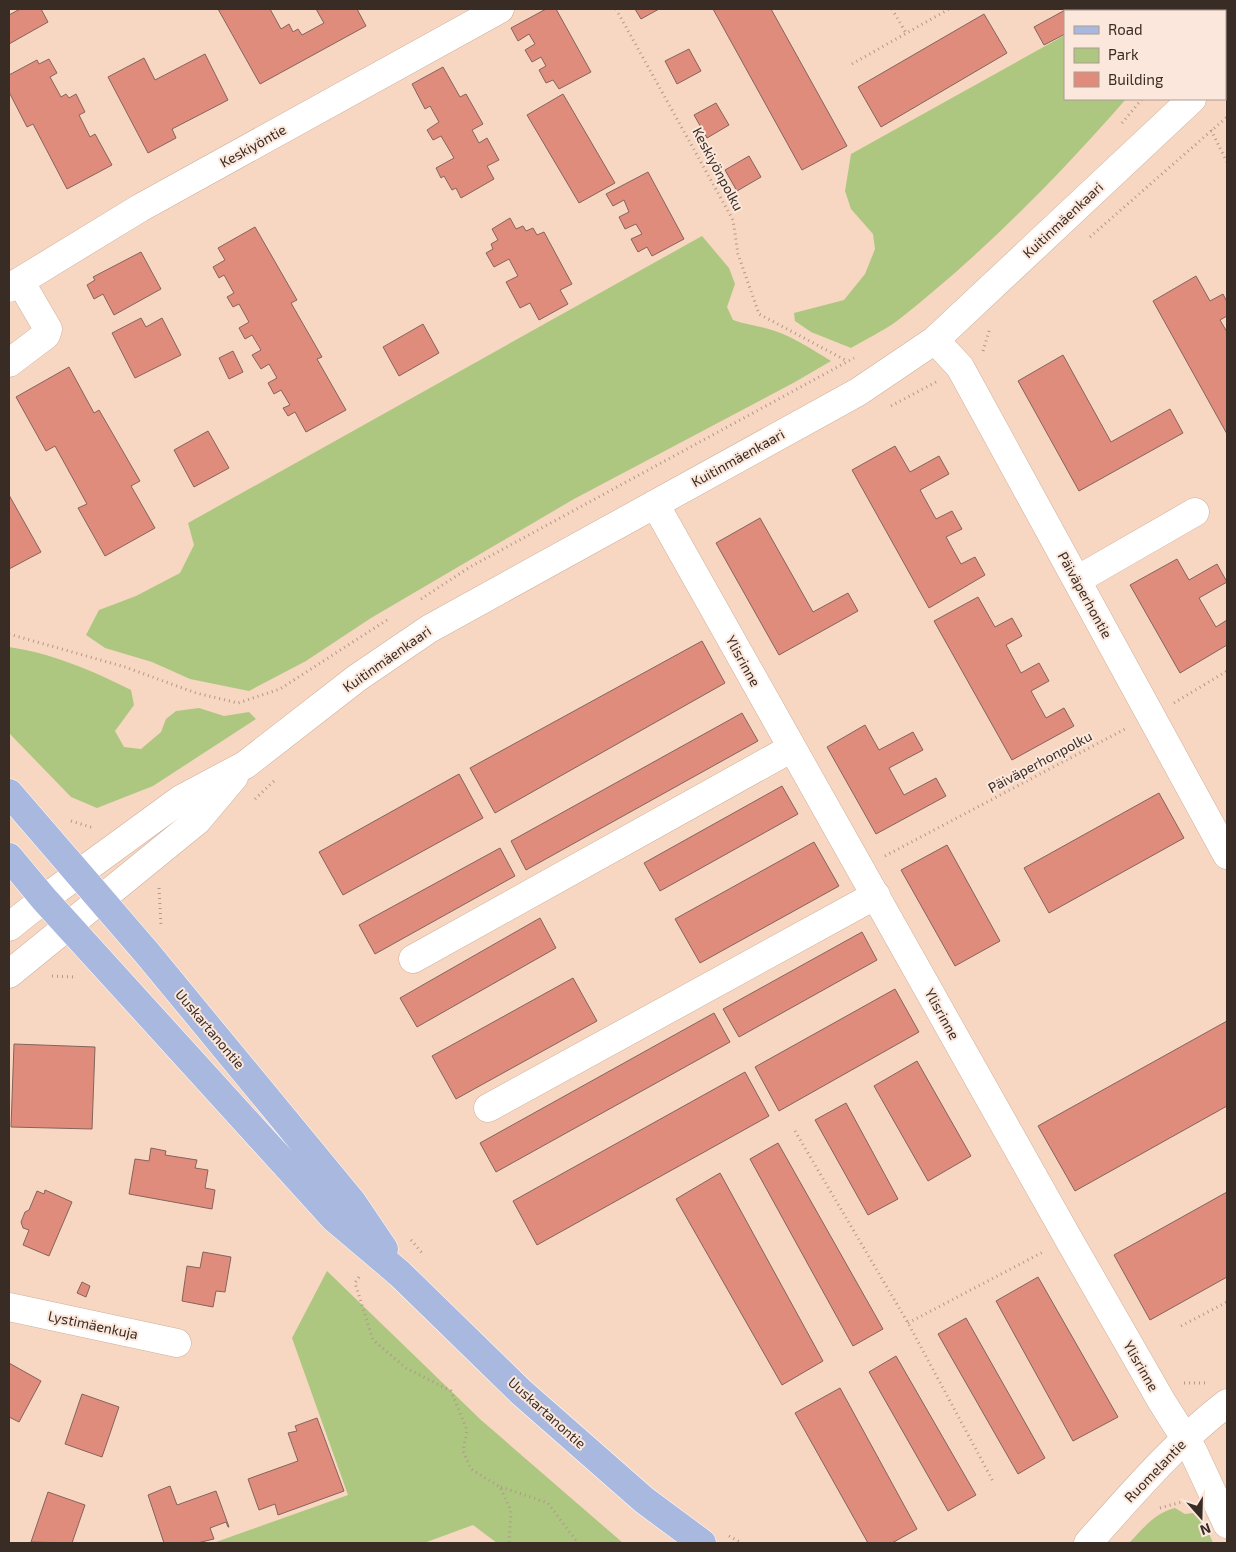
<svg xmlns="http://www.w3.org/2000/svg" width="1236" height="1552" viewBox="0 0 1236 1552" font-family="'Exo 2',sans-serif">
  <rect width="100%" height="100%" fill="#f7d7c2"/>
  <path fill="#adc780" d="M 1065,35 L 1065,99 L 1126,99 C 1057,178 980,256 897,321 C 883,331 866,339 851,348 L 811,332 L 795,321 L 794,313 L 844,300 L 865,274 L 875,249 L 873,234 L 851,209 L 845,191 L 851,154 Z
    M 702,236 L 729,268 L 735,284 L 727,307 L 733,320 C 747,325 761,326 775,331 C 795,338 813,350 831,361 L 795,382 L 574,499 L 371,618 L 306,661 L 249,691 L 190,679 L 152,662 L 105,648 L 86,635 L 99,610 L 136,596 L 180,573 L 194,545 L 188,523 Z
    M 9,647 C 54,654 91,670 131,690 L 134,705 L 115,731 L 124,747 L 141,749 L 161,732 L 166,719 L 176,711 L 199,708 L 224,716 L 249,712 L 256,719 L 153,786 L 97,808 L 71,797 L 9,733 Z
    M 327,1271 L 481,1420 L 623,1543 L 497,1543 L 473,1525 L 424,1543 L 213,1543 L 348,1495 L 292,1338 Z
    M 1175,1508 L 1185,1514 L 1200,1512 L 1213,1543 L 1129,1543 C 1143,1529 1154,1513 1175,1508 Z"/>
  <path fill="#e08c7c" stroke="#85635c" d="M 20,9 L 41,9 L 48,22 L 9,44 L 9,15 Z
    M 218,9 L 270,9 L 281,29 L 289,24 L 293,32 L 298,29 L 302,35 L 324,23 L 316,9 L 357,9 L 366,26 L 260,84 Z
    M 546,9 L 556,9 L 591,72 L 559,89 L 553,80 L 546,83 L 539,70 L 546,66 L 541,57 L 532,62 L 525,50 L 535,44 L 529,34 L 518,41 L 511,28 Z
    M 635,9 L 659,9 L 641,19 Z
    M 713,9 L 771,9 L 847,146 L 802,170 Z
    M 1067,9 L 1100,9 L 1101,11 L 1065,11 L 1065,34 L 1044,45 L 1034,27 Z
    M 984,14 L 1007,53 L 881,127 L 858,87 Z
    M 689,49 L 701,71 L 677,84 L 665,61 Z
    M 205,54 L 228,100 L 172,129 L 176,138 L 148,153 L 108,77 L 144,58 L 155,80 Z
    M 49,59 L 57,73 L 50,77 L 61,97 L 66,94 L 69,98 L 76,94 L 85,112 L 79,115 L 90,137 L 95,134 L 112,165 L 67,189 L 33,124 L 27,127 L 9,92 L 9,75 L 37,60 L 39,64 Z
    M 443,67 L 460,97 L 466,94 L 483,124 L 472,130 L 479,143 L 487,138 L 499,160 L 487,166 L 494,179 L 461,198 L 456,188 L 452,190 L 444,176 L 441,178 L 436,168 L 454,158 L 441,136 L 433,140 L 427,130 L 439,122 L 430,106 L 425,109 L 412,84 Z
    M 563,94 L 615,183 L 579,203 L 527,115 Z
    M 716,103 L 729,125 L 707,138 L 694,115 Z
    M 749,156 L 761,177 L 737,191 L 725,170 Z
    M 648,172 L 684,239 L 652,256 L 647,247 L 638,252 L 631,239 L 642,234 L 636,224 L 625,229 L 619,217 L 629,212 L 624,200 L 613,206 L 606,194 Z
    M 510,218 L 516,229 L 523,226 L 526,231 L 533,228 L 537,235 L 544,232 L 572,284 L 560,290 L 568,304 L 539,320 L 530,303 L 520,308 L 506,282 L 518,276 L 509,259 L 494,267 L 486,253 L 493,249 L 491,244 L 498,240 L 492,229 Z
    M 255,227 L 297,300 L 291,303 L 322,357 L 317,359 L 346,410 L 306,432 L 295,412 L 288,416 L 283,408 L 290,405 L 281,390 L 274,394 L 268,383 L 277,378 L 269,364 L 261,369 L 252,355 L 261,350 L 252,335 L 245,339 L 239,328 L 249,322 L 239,304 L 233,307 L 227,297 L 234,293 L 224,275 L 219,278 L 213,267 L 225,260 L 218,248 Z
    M 141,252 L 161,289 L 114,315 L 103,294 L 94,299 L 87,285 L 95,280 L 93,277 Z
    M 1196,276 L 1210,301 L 1223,294 L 1227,302 L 1227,316 L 1220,320 L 1227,332 L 1227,434 L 1153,301 Z
    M 141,318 L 146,327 L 162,318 L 181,355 L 135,378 L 112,333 Z
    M 423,324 L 439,353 L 399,376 L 383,347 Z
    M 233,351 L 243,372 L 229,379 L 219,358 Z
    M 1063,355 L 1111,442 L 1170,409 L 1183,433 L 1079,491 L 1018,381 Z
    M 69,367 L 94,413 L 99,410 L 140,481 L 131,486 L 155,528 L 105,556 L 78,508 L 87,504 L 55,446 L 46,451 L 16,397 Z
    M 208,431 L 229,468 L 194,487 L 174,450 Z
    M 895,446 L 910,472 L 939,456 L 949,474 L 920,490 L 936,519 L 952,511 L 962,529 L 946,537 L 961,564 L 975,557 L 985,575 L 929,608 L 852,470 Z
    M 9,495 L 41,552 L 9,569 Z
    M 760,518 L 813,612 L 848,593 L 858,611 L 779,655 L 716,543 Z
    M 1177,559 L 1189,580 L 1217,564 L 1227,582 L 1199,598 L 1216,627 L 1227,620 L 1227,645 L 1180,673 L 1130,585 Z
    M 978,597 L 995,627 L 1012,618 L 1022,636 L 1006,645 L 1021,673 L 1039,663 L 1049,681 L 1031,691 L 1046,718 L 1064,708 L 1074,726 L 1012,760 L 934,621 Z
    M 702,641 L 725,683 L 495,813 L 470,768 Z
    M 742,713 L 758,741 L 526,870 L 511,841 Z
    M 865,725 L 879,750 L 913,732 L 923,750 L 889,768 L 904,795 L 936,778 L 946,796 L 876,834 L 827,747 Z
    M 459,774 L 483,818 L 343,895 L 319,852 Z
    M 782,786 L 798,814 L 660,891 L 644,863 Z
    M 1159,793 L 1184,838 L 1049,913 L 1024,868 Z
    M 814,842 L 839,886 L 700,963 L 675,919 Z
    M 947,845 L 1000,941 L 955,966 L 901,870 Z
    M 500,848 L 515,876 L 375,954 L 359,925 Z
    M 540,918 L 556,948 L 417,1027 L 400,998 Z
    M 862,932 L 877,960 L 739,1037 L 723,1009 Z
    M 573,978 L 597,1021 L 456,1099 L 432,1056 Z
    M 895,989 L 919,1032 L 779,1111 L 755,1067 Z
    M 714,1013 L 730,1042 L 496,1172 L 480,1143 Z
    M 1227,1021 L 1227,1106 L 1075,1191 L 1038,1126 Z
    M 14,1044 L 95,1047 L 92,1129 L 11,1127 Z
    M 917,1061 L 971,1156 L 928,1181 L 874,1086 Z
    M 745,1072 L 769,1116 L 537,1245 L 513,1201 Z
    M 846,1103 L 898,1199 L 868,1215 L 815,1120 Z
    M 778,1143 L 883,1329 L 853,1346 L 750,1159 Z
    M 151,1148 L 166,1151 L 165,1155 L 197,1160 L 195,1168 L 208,1170 L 205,1188 L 215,1190 L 212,1209 L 129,1194 L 135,1159 L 149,1161 Z
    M 720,1173 L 823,1361 L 782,1385 L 676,1199 Z
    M 45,1190 L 72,1202 L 49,1256 L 23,1245 L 29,1230 L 23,1228 L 21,1222 L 25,1212 L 29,1210 L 37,1191 L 44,1194 Z
    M 1227,1192 L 1227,1277 L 1150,1320 L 1114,1255 Z
    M 203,1252 L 231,1257 L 225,1292 L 216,1291 L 213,1307 L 182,1301 L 187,1266 L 200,1268 Z
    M 1038,1277 L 1118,1417 L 1073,1441 L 996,1301 Z
    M 82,1282 L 90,1286 L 86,1297 L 77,1293 Z
    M 966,1318 L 1045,1458 L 1018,1474 L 938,1334 Z
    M 896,1356 L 976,1495 L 948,1511 L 869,1372 Z
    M 9,1363 L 41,1381 L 19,1422 L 9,1417 Z
    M 840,1388 L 917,1529 L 892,1543 L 868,1543 L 795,1413 Z
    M 82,1394 L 119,1407 L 102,1457 L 65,1444 Z
    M 317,1418 L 344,1491 L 278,1515 L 275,1504 L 259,1510 L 248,1479 L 298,1461 L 288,1433 L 297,1431 L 295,1426 Z
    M 170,1486 L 177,1505 L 216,1491 L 229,1527 L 228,1527 L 226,1522 L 210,1528 L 214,1539 L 197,1543 L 164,1543 L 148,1495 Z
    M 48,1492 L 85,1505 L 72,1543 L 31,1542 Z"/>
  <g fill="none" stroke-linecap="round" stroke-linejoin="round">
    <defs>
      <path id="minor" d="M 1225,68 L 1227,65
        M 9,288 L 140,208 L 500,9
        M 935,340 L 960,367 L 1227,855
        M 9,363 L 46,335 L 48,329 L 20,281
        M 655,504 L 1068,1238 L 1162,1402 L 1193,1451 L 1227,1524
        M 1077,580 L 1195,512
        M 9,927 L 44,899 L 181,799 L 245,765 L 357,678 L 429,629 L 858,392 L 935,340 L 1192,99
        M 413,959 L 792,748
        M 9,974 L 197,821 L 234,777
        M 488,1108 L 876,895
        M 9,1307 L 177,1343
        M 1088,1543 C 1132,1494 1175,1443 1227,1403"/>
      <path id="major" d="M 9,793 L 147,953 L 353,1203 L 384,1249
        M 9,857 L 44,899 L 334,1218 L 400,1274 L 521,1392 L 644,1500 L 702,1543"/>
    </defs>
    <use href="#minor" stroke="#ceaf9b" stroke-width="29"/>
    <use href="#major" stroke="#fff" stroke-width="29"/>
    <path stroke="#b19888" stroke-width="3" stroke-dasharray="1 4" stroke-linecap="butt" d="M 616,9 L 733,220 L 738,254 L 759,314 L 847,361
      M 892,9 L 906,33
      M 1214,11 L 1216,9
      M 852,64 L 949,9
      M 1122,123 L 1142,99
      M 1211,130 L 1227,162
      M 1090,237 L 1227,117
      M 983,351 L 990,328
      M 891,406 L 936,382
      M 421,599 L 470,567 L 854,358
      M 9,634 L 125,667 L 196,693 L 238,703 L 280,689 L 390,618
      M 1174,703 L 1227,671
      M 255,799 L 274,781
      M 71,821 L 94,828
      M 885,856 L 1127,728
      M 159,888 L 161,926
      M 52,976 L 75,977
      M 795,1131 L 908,1323 L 994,1483
      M 411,1240 L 422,1253
      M 359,1277 L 355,1283 L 373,1340 L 406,1368 L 451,1391 L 467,1430 L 463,1451 L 471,1469 L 500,1487 L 511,1511 L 509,1543
      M 908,1323 L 1043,1252
      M 1181,1326 L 1227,1302
      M 1184,1383 L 1206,1383
      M 501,1487 L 548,1503 L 578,1543
      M 1160,1508 L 1185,1501
      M 729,1536 L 742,1543"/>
    <use href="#minor" stroke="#fff" stroke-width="28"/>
    <use href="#major" stroke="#a9b8df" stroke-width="28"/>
  </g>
  <g text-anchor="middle" stroke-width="4" stroke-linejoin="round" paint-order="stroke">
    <g font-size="14" fill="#382c24" stroke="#fbe7db">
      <text transform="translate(253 146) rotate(-29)" y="5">Keskiyöntie</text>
      <text transform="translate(718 169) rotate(62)" y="5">Keskiyönpolku</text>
      <text transform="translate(1063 220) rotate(-43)" y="5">Kuitinmäenkaari</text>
      <text transform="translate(738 458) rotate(-29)" y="5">Kuitinmäenkaari</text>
      <text transform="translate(1085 595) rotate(61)" y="5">Päiväperhontie</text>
      <text transform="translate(387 659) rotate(-35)" y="5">Kuitinmäenkaari</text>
      <text transform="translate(743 661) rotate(61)" y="5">Ylisrinne</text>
      <text transform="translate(1040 762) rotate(-28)" y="5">Päiväperhonpolku</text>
      <text transform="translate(942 1014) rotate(61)" y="5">Ylisrinne</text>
      <text transform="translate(210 1029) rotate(50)" y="5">Uuskartanontie</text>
      <text transform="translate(93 1325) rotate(12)" y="5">Lystimäenkuja</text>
      <text transform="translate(1141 1366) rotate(60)" y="5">Ylisrinne</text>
      <text transform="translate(547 1413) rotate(42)" y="5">Uuskartanontie</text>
      <text transform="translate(1155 1471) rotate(-46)" y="5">Ruomelantie</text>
    </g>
  </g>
  <rect width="1236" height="1552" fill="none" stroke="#382c24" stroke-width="20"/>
  <rect x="1064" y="10" width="162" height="90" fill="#fbe7db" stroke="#ad9c92"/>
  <rect x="1074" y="26" width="25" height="8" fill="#a9b8df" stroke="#ad9c92"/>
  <text x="1108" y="35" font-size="15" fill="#382c24">Road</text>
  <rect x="1074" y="48" width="25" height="15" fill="#adc780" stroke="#ad9c92"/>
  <text x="1108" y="60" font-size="15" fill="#382c24">Park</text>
  <rect x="1074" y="72" width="25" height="15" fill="#e08c7c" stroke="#ad9c92"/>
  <text x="1108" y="85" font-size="15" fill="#382c24">Building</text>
  <g transform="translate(1201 1517) rotate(160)" stroke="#fbe7db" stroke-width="4" paint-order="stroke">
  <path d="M0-4L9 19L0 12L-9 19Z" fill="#382c24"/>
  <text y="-8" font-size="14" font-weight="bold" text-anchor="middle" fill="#382c24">N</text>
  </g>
</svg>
